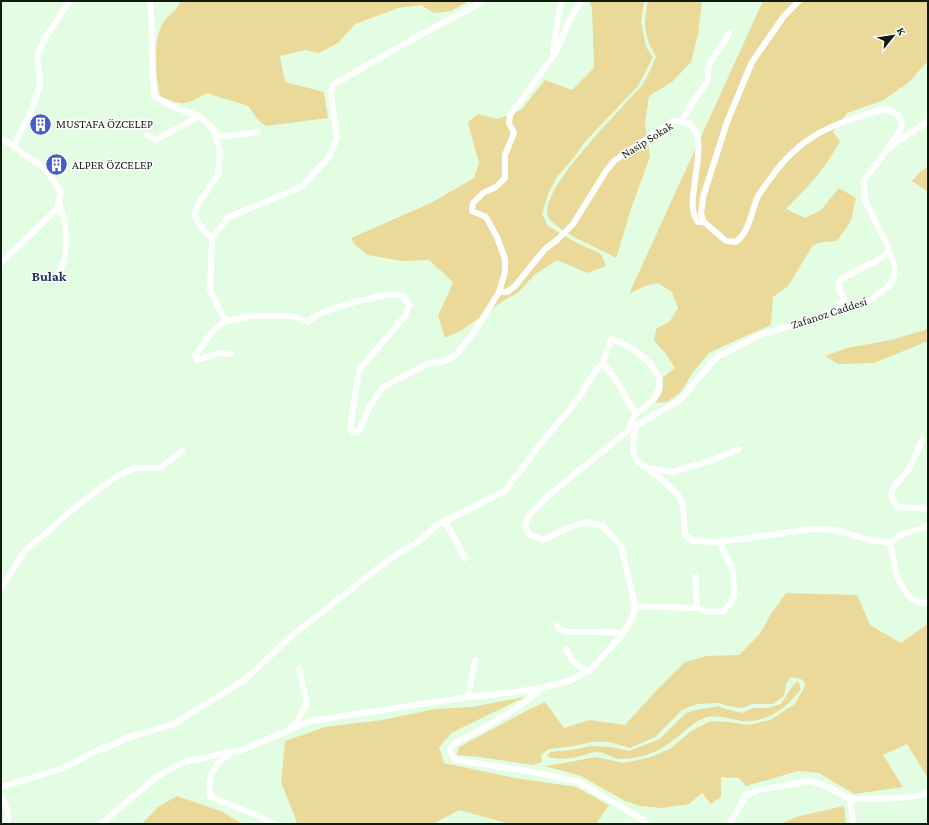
<svg xmlns="http://www.w3.org/2000/svg" width="929" height="825" viewBox="0 0 929 825" font-family="'Crimson Pro',serif">
  <rect width="100%" height="100%" fill="#e3fde3"/>
  <path fill="#ead999" d="M 180,1 L 469,1 L 451,11 L 434,13 L 421,5 L 398,8 L 355,24 L 338,43 L 319,53 L 305,50 L 280,56 L 285,82 L 324,92 L 328,118 L 266,126 L 259,121 L 248,106 L 207,93 C 184,106 184,106 160,96 C 156,77 152,40 163,23 C 166,17 172,14 176,9 C 178,7 179,4 180,1 Z
    M 589,1 L 644,1 L 641,22 L 646,47 L 653,57 L 638,86 L 583,144 L 575,156 L 557,177 L 548,194 L 542,214 L 548,226 L 577,243 L 601,254 L 606,266 L 587,273 L 557,260 L 534,275 L 519,292 L 503,301 L 462,330 L 445,338 L 438,315 L 446,299 L 453,282 L 429,260 L 403,261 L 368,255 L 355,245 L 351,238 L 431,203 L 474,178 L 479,163 L 468,122 L 478,114 L 498,119 L 521,110 L 545,80 L 572,90 L 594,68 L 592,8 Z
    M 648,1 L 702,1 L 698,34 L 691,62 L 672,82 L 649,96 L 645,123 L 650,157 L 631,209 L 616,258 C 599,248 559,233 549,218 C 533,194 627,104 643,84 C 648,76 652,65 656,57 C 644,36 643,24 648,1 Z
    M 763,1 L 928,1 L 928,61 L 909,82 L 884,100 L 847,113 L 833,132 L 840,141 C 825,169 809,186 786,209 L 805,218 L 821,210 L 839,188 L 856,198 L 851,221 L 837,241 L 823,242 L 813,245 L 788,286 L 773,297 L 771,325 L 752,333 L 709,353 L 693,372 L 681,392 L 667,402 L 656,403 L 663,390 L 663,377 L 675,368 L 666,354 L 654,341 L 656,329 L 670,321 L 678,308 L 672,292 L 658,283 L 645,286 L 629,294 Z
    M 928,167 L 928,191 L 927,191 L 912,181 L 920,172 Z
    M 928,329 L 928,341 L 874,363 L 838,364 L 825,356 L 847,348 L 891,340 Z
    M 786,593 L 857,595 L 870,625 L 901,643 L 925,626 L 928,622 L 928,778 L 907,744 L 883,755 L 903,787 L 854,794 L 819,773 L 798,771 L 746,786 L 739,778 L 721,777 L 721,797 L 711,804 L 702,793 L 689,804 L 662,808 L 640,806 L 625,801 L 581,776 L 545,766 L 564,763 L 596,757 L 623,763 L 648,758 L 670,749 L 691,731 L 711,721 L 729,722 L 748,725 L 770,720 L 795,704 L 806,684 L 801,679 L 791,677 L 786,684 L 784,696 L 773,704 L 752,704 L 742,708 L 727,706 L 719,703 L 697,704 L 682,710 L 655,737 L 630,748 L 609,742 L 592,742 L 574,746 L 549,749 L 541,755 L 542,762 L 532,765 L 480,757 L 457,755 L 459,747 L 530,709 L 545,702 L 564,728 L 590,720 L 625,725 L 656,691 L 685,662 L 707,656 L 739,655 L 760,634 L 771,614 Z
    M 798,681 L 801,689 C 788,707 767,723 743,721 C 732,720 715,713 704,718 C 689,724 679,738 665,746 C 652,754 637,759 622,759 C 613,759 604,752 596,752 C 591,752 585,755 581,756 C 569,759 559,760 548,757 L 547,755 L 551,752 L 571,750 L 591,746 L 611,747 L 629,751 L 660,739 L 686,713 L 695,710 L 719,706 L 725,709 L 742,713 L 753,708 L 768,708 L 781,704 L 793,685 Z
    M 525,697 L 451,733 L 439,747 L 444,763 L 515,778 L 576,787 L 609,805 L 596,824 L 510,824 L 459,810 L 433,824 L 297,824 L 296,820 L 281,782 L 285,741 L 325,727 L 383,720 L 435,709 L 472,707 Z
    M 177,796 L 223,812 L 242,824 L 142,824 L 158,807 Z
    M 844,806 L 846,824 L 781,824 L 796,817 Z"/>
  <g fill="none" stroke-linecap="round" stroke-linejoin="round">
    <path stroke="#fff" stroke-width="6" d="M 150,1 C 153,33 151,64 154,96 L 169,105 L 199,116 L 214,130 L 220,150 L 218,175 L 198,204 L 195,214 L 200,226 L 212,239 L 210,290 L 225,321 L 214,330 L 195,355 L 197,360 L 219,353 L 231,354
      M 553,56 C 553,48 554,41 556,33 C 557,22 558,12 562,1
      M 682,121 L 688,110 L 708,80 L 708,70 L 711,60 L 725,41 L 729,33
      M 147,135 L 156,140 L 199,116
      M 216,137 L 258,132
      M 1,139 L 14,146
      M 890,147 L 928,121
      M 212,239 L 227,218 L 301,187 L 329,157 L 337,138 L 331,94 L 333,85 L 404,44 L 480,3 L 482,1
      M 1,263 L 57,209 L 61,193 C 56,184 49,172 40,165 C 30,157 23,156 14,146 L 32,109 L 40,85 L 37,56 L 45,38 L 70,1
      M 55,280 C 57,275 61,269 63,263 C 69,243 66,222 59,203
      M 499,292 L 505,272 L 505,259 L 497,237 L 486,217 L 472,211 L 473,203 L 483,193 L 496,187 L 505,178 L 505,155 L 514,133 L 509,123 L 510,115 L 556,53 L 570,19 L 582,1
      M 839,312 L 839,304 L 845,301 L 838,285 L 841,279 L 874,262 L 889,252
      M 225,321 L 252,316 L 292,316 L 308,322 C 311,319 315,317 318,315 C 330,308 390,291 401,295 C 405,297 407,301 409,305 L 405,316 L 359,370 L 350,428 L 353,432 L 357,432 L 360,429 L 370,406 L 382,388 L 398,379 L 428,364 L 445,361 L 455,356 L 475,331 L 499,292 L 507,292 L 515,286 L 545,249 L 557,240 L 573,224 L 606,171 L 614,161 L 673,121 C 725,118 678,201 698,222 L 704,222
      M 637,425 L 634,434 L 633,453 L 637,461 L 660,478 L 678,495 L 683,504 L 685,535 L 693,541 L 719,542
      M 630,429 L 631,422 L 637,412 L 633,409 L 614,377 L 603,363 L 611,339 C 627,343 663,366 659,387 C 657,399 647,406 637,412
      M 922,440 C 918,449 915,459 910,467 C 902,481 881,490 898,507 L 928,509
      M 646,468 L 672,472 L 710,461 L 739,449
      M 445,521 L 465,558
      M 890,544 L 898,536 L 928,526
      M 695,576 L 697,608
      M 1,588 L 25,551 L 78,505 L 117,476 L 134,468 L 160,468 L 182,451
      M 635,606 L 697,608 L 707,612 L 723,611 L 730,604 L 735,595 L 732,568 L 719,542 L 813,529 L 835,530 L 873,541 L 885,542 L 890,544 C 894,555 893,568 898,579 C 901,586 909,598 915,601 C 919,603 924,603 928,603
      M 557,626 L 560,630 L 569,632 L 595,632 L 623,633
      M 566,649 L 572,660 L 586,672
      M 541,688 C 523,705 502,718 480,730 C 469,737 456,739 449,750 L 455,760 L 528,771 L 579,782 L 643,820 L 646,824
      M 468,697 L 475,661
      M 290,728 L 297,722 L 307,703 L 299,669
      M 229,755 C 213,763 207,780 210,797 L 249,812 L 275,824
      M 1,787 L 64,768 L 96,751 L 115,744 L 126,738 L 174,724 L 246,679 L 289,638 L 387,561 L 422,539 L 438,524 L 464,512 L 505,491 L 542,442 L 579,398 L 596,370 L 603,363
      M 1,795 L 8,812 L 7,824
      M 850,799 L 853,824
      M 101,824 L 156,777 L 183,762 L 242,750 L 311,721 L 468,697 L 509,693 L 541,688 L 569,681 L 590,670 L 622,635 L 633,616 L 635,606 L 621,546 L 603,526 L 587,522 L 568,528 L 543,540 L 530,535 L 525,527 L 529,515 L 549,495 L 630,429 L 680,400 L 712,362 L 719,356 L 762,334 L 839,312 L 868,301 L 889,286 L 893,280 L 895,273 L 895,267 L 887,245 L 865,200 L 864,181 C 873,168 884,155 893,141 C 896,137 900,132 901,128 C 904,117 894,111 885,109 C 835,123 801,134 770,179 C 766,184 762,190 758,196 C 751,212 750,231 736,242 L 726,241 L 704,222 L 701,214 L 703,197 L 727,122 L 752,62 L 784,16 L 799,1
      M 729,824 L 741,805 L 744,796 L 759,790 L 809,781 L 824,785 L 850,799 L 902,798 L 921,795 L 928,792"/>
  </g>
  <defs>
    <symbol id="building-disc" viewBox="-11 -11 22 22"><circle r="9.5" fill="#445ace" stroke="#fff"/><path d="M-4-6H4V6H1V3H-1V6H-4ZM-2.5-4.3h1.7v1.8h-1.7ZM.8-4.3h1.7v1.8H.8ZM-2.5-1h1.7V.8h-1.7ZM.8-1h1.7V.8H.8Z" fill="#fff"/></symbol>
  </defs>
  <g fill-rule="evenodd">
    <use href="#building-disc" x="28" y="112" width="25" height="25"/>
    <use href="#building-disc" x="44" y="152" width="25" height="25"/>
  </g>
  <g text-anchor="middle" stroke-width="3" stroke-linejoin="round" paint-order="stroke">
    <g font-size="12" fill="#111a11" stroke="#fff" text-anchor="start">
      <text x="56" y="128">MUSTAFA ÖZCELEP</text>
      <text x="72" y="169">ALPER ÖZCELEP</text>
    </g>
    <g font-size="12" fill="#111a11" stroke="#fff">
      <text transform="translate(647 140) rotate(-32)" y="4">Nasip Sokak</text>
      <text transform="translate(829 313) rotate(-18)" y="4">Zafanoz Caddesi</text>
    </g>
    <g font-size="14" font-weight="bold" fill="#212d65" stroke="#fff">
      <text x="49" y="281">Bulak</text>
    </g>
  </g>
  <rect width="929" height="825" fill="none" stroke="#111a11" stroke-width="4"/>
  <g transform="translate(893 36) rotate(60)" stroke="#ffffff" stroke-width="3" paint-order="stroke">
  <path d="M0-3L7 15L0 10L-7 15Z" fill="#111a11"/>
  <text y="-6" font-size="11" font-weight="bold" text-anchor="middle" fill="#111a11">K</text>
  </g>
</svg>
